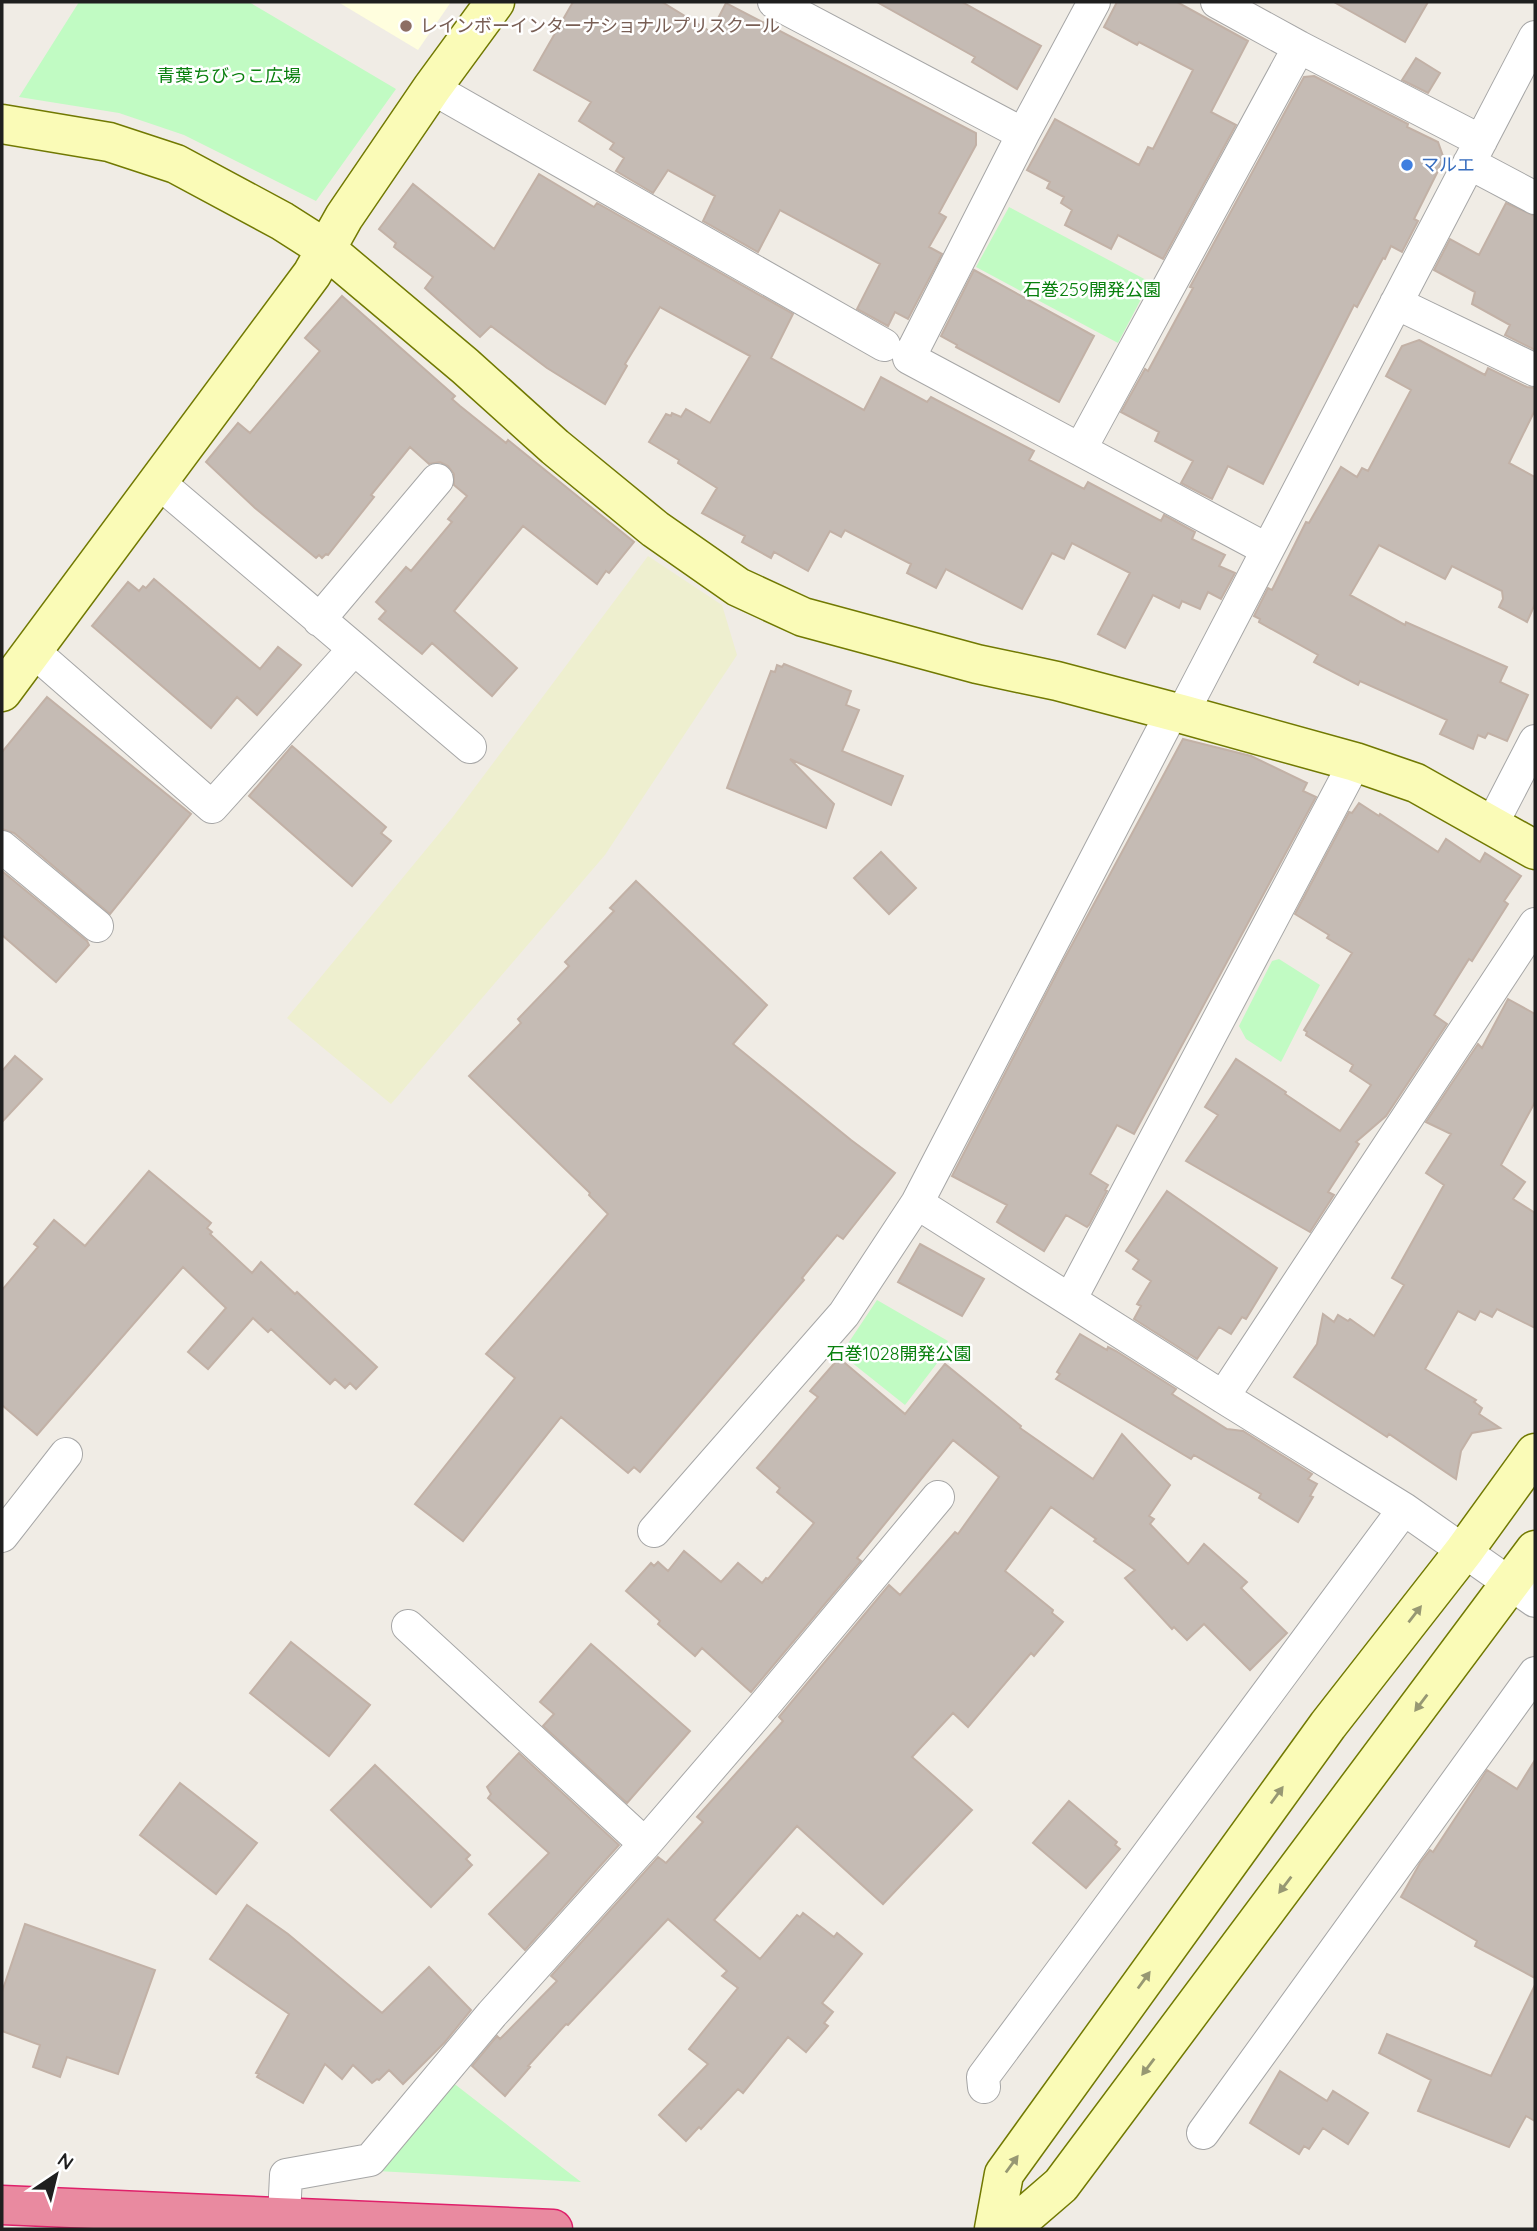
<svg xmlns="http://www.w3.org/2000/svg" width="1537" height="2231" viewBox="0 0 1537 2231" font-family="Quicksand,'Noto Sans JP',sans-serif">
  <rect width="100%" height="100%" fill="#f0ece5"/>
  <path fill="#fffede" d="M 338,2 L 451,2 L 418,50 Z"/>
  <path fill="#eeefcf" d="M 648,556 L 722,605 L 737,655 L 605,855 L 391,1104 L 287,1018 L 452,818 Z"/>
  <path fill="#c1fbc3" d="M 79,2 L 249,2 L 396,89 L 316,201 L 184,135 L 119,113 L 19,97 Z
    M 1009,207 L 1150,282 L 1118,343 L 976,267 Z
    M 1279,959 L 1320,985 L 1281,1062 L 1246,1039 L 1239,1026 L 1272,961 Z
    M 877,1300 L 948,1341 L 938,1362 L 905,1405 L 841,1354 Z
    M 452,2082 L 581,2182 L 377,2171 Z"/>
  <path fill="#c5bbb4" stroke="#c2b1a6" stroke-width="2" d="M 573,2 L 662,2 L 711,32 L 726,3 L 976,133 L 976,145 L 939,213 L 946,217 L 929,247 L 942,254 L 908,319 L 895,312 L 888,326 L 857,309 L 880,264 L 780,210 L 758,252 L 703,221 L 715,196 L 668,170 L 653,193 L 616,171 L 624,158 L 610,149 L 614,143 L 579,121 L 591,102 L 534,70 Z
    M 877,2 L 962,2 L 1041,46 L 1017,89 L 972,62 L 975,57 Z
    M 1117,2 L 1177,2 L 1248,41 L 1211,112 L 1236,125 L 1163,259 L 1118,235 L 1111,249 L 1065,225 L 1072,210 L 1061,203 L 1064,197 L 1047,188 L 1050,182 L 1027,170 L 1055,119 L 1139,165 L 1148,147 L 1153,149 L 1193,70 L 1139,42 L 1137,45 L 1104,27 Z
    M 1334,2 L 1428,2 L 1405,42 Z
    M 1416,58 L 1440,73 L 1428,93 L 1402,80 Z
    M 1314,76 L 1408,124 L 1407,127 L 1438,142 L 1444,159 L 1414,219 L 1418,221 L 1402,252 L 1391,246 L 1385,259 L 1383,258 L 1357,307 L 1354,305 L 1263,484 L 1228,466 L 1212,499 L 1181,483 L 1193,461 L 1155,441 L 1159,432 L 1121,412 L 1145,369 L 1148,371 L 1193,288 L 1190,287 L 1304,77 Z
    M 539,174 L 594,207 L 597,203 L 793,314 L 771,358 L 864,410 L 881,377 L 927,402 L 931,397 L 1034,451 L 1029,460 L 1084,489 L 1088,482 L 1161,521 L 1164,515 L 1195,532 L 1192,539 L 1225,555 L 1219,566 L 1235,573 L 1221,599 L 1208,592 L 1200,609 L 1182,601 L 1179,608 L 1153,595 L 1125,648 L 1098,634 L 1130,573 L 1072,543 L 1064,559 L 1052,553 L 1022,609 L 946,569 L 936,588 L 907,573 L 911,564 L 845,530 L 841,537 L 830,531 L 808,571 L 774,552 L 771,558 L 742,542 L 745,536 L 702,513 L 717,488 L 678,463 L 679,460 L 649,442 L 666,414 L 671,416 L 672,413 L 681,417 L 686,409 L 710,423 L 750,356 L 660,307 L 625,364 L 627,366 L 605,404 L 547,368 L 491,326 L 480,337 L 425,288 L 433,277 L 394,247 L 396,243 L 379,229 L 413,184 L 494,249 Z
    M 1506,203 L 1535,216 L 1535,350 L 1505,335 L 1510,325 L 1472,304 L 1475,292 L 1434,270 L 1450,239 L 1479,255 Z
    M 974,270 L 1094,336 L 1059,402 L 956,347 L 957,345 L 941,336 Z
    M 342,296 L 455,396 L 452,399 L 460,406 L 506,443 L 508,440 L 634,542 L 609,573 L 606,571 L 597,584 L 523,526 L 454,611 L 517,668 L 492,696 L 432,643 L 422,654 L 379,619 L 386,611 L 376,602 L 406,567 L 411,571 L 452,522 L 448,519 L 467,496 L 454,485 L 454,474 L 448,466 L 440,462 L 429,464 L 410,447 L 371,495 L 374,497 L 328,555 L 326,554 L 322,558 L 319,555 L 316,558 L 255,508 L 206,462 L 238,423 L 250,433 L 320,351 L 305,338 Z
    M 1419,340 L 1485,375 L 1488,368 L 1527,387 L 1535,388 L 1535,410 L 1509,463 L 1535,477 L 1535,604 L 1527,622 L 1499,607 L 1503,599 L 1502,591 L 1452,566 L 1445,579 L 1379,545 L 1350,595 L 1405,625 L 1406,622 L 1507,667 L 1500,682 L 1528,695 L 1507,741 L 1488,733 L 1485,738 L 1478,735 L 1473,749 L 1440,734 L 1447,720 L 1360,681 L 1358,685 L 1314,662 L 1318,655 L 1259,622 L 1260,619 L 1254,616 L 1268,588 L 1272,590 L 1306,522 L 1309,523 L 1341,467 L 1357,477 L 1362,468 L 1368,471 L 1411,390 L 1386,376 L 1402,346 Z
    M 154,579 L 260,669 L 278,647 L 301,665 L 257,715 L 237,697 L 211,728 L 92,626 L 128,582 L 139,591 L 143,586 L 146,588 Z
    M 784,664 L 851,691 L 846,705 L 859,710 L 842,751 L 903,776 L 891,805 L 790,759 L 834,804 L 826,828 L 727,788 L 771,671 L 775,672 L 777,665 L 782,667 Z
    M 47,697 L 191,814 L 110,914 L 14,833 L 2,829 L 2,752 Z
    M 1183,739 L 1251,756 L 1307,783 L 1303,791 L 1316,797 L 1134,1134 L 1117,1125 L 1090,1174 L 1108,1185 L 1105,1190 L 1107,1191 L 1089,1225 L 1087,1227 L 1066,1215 L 1044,1251 L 997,1222 L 1007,1205 L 952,1176 L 1061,965 Z
    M 292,746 L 386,827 L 381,833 L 391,841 L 352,886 L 249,796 Z
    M 1359,803 L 1379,816 L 1380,814 L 1438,852 L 1446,839 L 1480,862 L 1485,853 L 1521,876 L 1504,901 L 1508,904 L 1472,961 L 1469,959 L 1434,1015 L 1447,1024 L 1386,1116 L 1356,1142 L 1359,1144 L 1328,1192 L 1334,1195 L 1310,1232 L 1186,1161 L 1218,1115 L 1205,1107 L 1236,1059 L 1286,1092 L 1285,1094 L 1340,1131 L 1371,1085 L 1350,1071 L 1353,1065 L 1306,1035 L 1307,1032 L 1304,1030 L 1352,953 L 1327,938 L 1329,935 L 1295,914 L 1349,812 L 1352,813 Z
    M 881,852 L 916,888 L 889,914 L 854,878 Z
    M 2,871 L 87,941 L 89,945 L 56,982 L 2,935 Z
    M 636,881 L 767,1005 L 733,1044 L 851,1140 L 895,1173 L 843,1239 L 837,1235 L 802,1278 L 804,1280 L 640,1472 L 634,1467 L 628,1473 L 561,1417 L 463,1541 L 415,1504 L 515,1378 L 486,1354 L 608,1214 L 589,1195 L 590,1193 L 469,1076 L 521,1023 L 518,1019 L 569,966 L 565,962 L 614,911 L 610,908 Z
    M 1508,999 L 1535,1014 L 1535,1102 L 1501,1165 L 1525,1182 L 1513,1199 L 1535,1213 L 1535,1328 L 1497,1309 L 1492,1317 L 1480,1311 L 1475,1320 L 1458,1311 L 1425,1369 L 1476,1400 L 1474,1402 L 1482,1408 L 1479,1414 L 1500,1428 L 1472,1433 L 1461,1451 L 1456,1479 L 1389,1434 L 1387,1437 L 1294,1377 L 1317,1344 L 1323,1314 L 1334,1322 L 1338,1315 L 1348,1321 L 1350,1319 L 1374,1336 L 1404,1285 L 1392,1278 L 1444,1185 L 1426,1173 L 1451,1134 L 1426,1122 L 1478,1044 L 1482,1048 Z
    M 15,1056 L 42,1079 L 2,1122 L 2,1071 Z
    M 149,1171 L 211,1223 L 207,1228 L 212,1232 L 210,1234 L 252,1273 L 261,1262 L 295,1294 L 297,1292 L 377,1367 L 356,1389 L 350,1383 L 345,1388 L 335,1379 L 330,1384 L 271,1329 L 268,1332 L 253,1318 L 208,1369 L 188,1352 L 226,1308 L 183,1267 L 37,1435 L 2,1405 L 2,1290 L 38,1247 L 34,1244 L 54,1220 L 85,1246 Z
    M 1167,1191 L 1277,1268 L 1246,1319 L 1242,1317 L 1231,1334 L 1219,1327 L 1197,1359 L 1134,1319 L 1141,1306 L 1137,1304 L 1151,1281 L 1133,1269 L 1139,1260 L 1126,1251 Z
    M 920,1244 L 984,1279 L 962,1316 L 898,1282 Z
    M 1080,1334 L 1107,1350 L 1108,1347 L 1116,1351 L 1176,1389 L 1172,1394 L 1227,1429 L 1243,1431 L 1312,1474 L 1308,1479 L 1317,1484 L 1310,1496 L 1313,1497 L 1298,1522 L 1259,1498 L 1261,1494 L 1194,1455 L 1191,1459 L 1056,1379 L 1060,1374 L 1057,1372 Z
    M 839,1358 L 905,1414 L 945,1364 L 1021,1426 L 1020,1428 L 1093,1479 L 1122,1434 L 1170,1485 L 1149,1516 L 1154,1519 L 1150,1524 L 1188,1564 L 1204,1544 L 1247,1582 L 1241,1588 L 1287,1633 L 1250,1670 L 1204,1624 L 1187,1640 L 1174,1627 L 1172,1629 L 1125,1578 L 1135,1570 L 1094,1541 L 1096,1539 L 1051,1507 L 1005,1571 L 1053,1610 L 1052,1613 L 1063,1622 L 1034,1656 L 1031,1653 L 968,1727 L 953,1713 L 912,1757 L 972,1810 L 883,1904 L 797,1826 L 714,1920 L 760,1959 L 797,1915 L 800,1917 L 803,1913 L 834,1937 L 837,1933 L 862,1954 L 822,2003 L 833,2012 L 824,2023 L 828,2026 L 806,2052 L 788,2037 L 743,2093 L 738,2089 L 701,2129 L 699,2127 L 686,2141 L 659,2115 L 708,2064 L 689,2049 L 738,1988 L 722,1976 L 727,1971 L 668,1919 L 568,2025 L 566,2024 L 528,2066 L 530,2067 L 505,2096 L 472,2066 L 497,2036 L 500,2039 L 557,1981 L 551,1976 L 658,1857 L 666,1863 L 703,1822 L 697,1817 L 783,1721 L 779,1717 L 889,1585 L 900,1595 L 955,1532 L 958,1534 L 999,1477 L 953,1440 L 857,1558 L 861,1561 L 751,1692 L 702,1648 L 695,1656 L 658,1624 L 660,1621 L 626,1591 L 651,1563 L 654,1566 L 658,1562 L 668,1571 L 684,1551 L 721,1582 L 738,1563 L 762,1583 L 766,1578 L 768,1579 L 814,1523 L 777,1492 L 780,1488 L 757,1468 L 818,1397 L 810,1391 Z
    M 291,1642 L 370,1705 L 329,1756 L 250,1693 Z
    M 591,1644 L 690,1731 L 627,1803 L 543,1726 L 554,1714 L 540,1702 Z
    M 519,1753 L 619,1845 L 525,1950 L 489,1914 L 549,1853 L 488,1798 L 491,1794 L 487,1787 Z
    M 1535,1760 L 1535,1978 L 1475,1946 L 1477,1941 L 1401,1897 L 1420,1863 L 1430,1850 L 1433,1852 L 1487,1770 L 1517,1789 Z
    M 375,1765 L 470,1855 L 466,1859 L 472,1865 L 431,1907 L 331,1810 Z
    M 180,1783 L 257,1843 L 216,1894 L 140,1835 Z
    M 1069,1801 L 1117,1842 L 1115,1845 L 1120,1849 L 1086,1888 L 1033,1843 Z
    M 247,1905 L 288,1934 L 382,2013 L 429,1967 L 471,2010 L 445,2042 L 403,2084 L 389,2070 L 379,2080 L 377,2079 L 372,2083 L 353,2065 L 342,2079 L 325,2064 L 303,2103 L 257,2077 L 259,2074 L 256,2073 L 289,2014 L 210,1959 Z
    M 25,1924 L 155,1970 L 118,2074 L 67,2057 L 60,2077 L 33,2067 L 40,2045 L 2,2031 L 2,1992 Z
    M 1535,1985 L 1535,2121 L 1526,2116 L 1509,2147 L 1418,2111 L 1431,2080 L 1379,2053 L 1387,2034 L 1491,2076 Z
    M 1280,2071 L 1327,2101 L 1333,2091 L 1368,2113 L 1348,2144 L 1323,2128 L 1309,2149 L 1304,2146 L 1299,2154 L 1250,2123 Z"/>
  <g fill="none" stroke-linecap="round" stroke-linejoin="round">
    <defs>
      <path id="street" d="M 774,2 L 1023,134
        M 1094,2 L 1023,134 L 909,358 L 1266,549
        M 1217,2 L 1299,47 L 1481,141
        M 432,88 L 884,345
        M 1469,163 L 1535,198
        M 1396,303 L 1535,370
        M 1081,448 L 1299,47
        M 157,481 L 470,747
        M 319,620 L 437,480
        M 32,650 L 212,807 L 354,649
        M 1182,714 L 1535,37
        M 1491,826 L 1535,741
        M 2,847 L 97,926
        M 917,1203 L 1223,1397 L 1404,1509 L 1535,1601
        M 1070,1300 L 1355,762
        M 1223,1397 L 1535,924
        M 654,1531 L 844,1314 L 917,1203 L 1172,712
        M 2,1536 L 66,1454
        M 408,1626 L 645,1844
        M 984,2087 L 983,2077 L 1404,1509
        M 1203,2133 L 1535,1673
        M 284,2217 L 286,2175 L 370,2160 L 492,2014 L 645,1844 L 756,1715 L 938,1497"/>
      <path id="secondary" d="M 2,124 L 109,142 L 176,164 L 282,221 L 326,249 L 465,366 L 555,447 L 655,529 L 738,587 L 803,617 L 977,664 L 1057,681 L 1182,714 L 1355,762 L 1416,783 L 1535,850
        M 2,692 L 312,274 L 344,217 L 432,88 L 495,2
        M 994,2229 L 1004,2174 L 1328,1725 L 1464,1551 L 1535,1453
        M 1010,2229 L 1061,2185 L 1535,1550"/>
      <path id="highway" d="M 2,2205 L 553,2229"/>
    </defs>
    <use href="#street" stroke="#a6a6a6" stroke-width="34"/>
    <use href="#secondary" stroke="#717902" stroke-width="41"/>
    <use href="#highway" stroke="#df206a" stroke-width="41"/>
    <use href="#street" stroke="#fff" stroke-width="32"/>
    <use href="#secondary" stroke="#fafbb7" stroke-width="38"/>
    <use href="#highway" stroke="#e98aa0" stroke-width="38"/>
  </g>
  <defs><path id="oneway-solid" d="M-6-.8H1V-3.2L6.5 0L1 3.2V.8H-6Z" transform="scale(1.75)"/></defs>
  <g fill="#979873">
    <use href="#oneway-solid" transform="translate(1415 1614) rotate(-52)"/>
    <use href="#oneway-solid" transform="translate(1421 1703) rotate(127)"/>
    <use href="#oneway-solid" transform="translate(1277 1795) rotate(-54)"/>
    <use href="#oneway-solid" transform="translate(1285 1885) rotate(127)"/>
    <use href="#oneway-solid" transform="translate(1144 1980) rotate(-54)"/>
    <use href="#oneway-solid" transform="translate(1148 2067) rotate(127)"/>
    <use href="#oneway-solid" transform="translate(1012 2164) rotate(-54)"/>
  </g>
  <circle fill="#8d6e63" stroke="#fff" stroke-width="2.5" cx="406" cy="26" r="7"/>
  <circle fill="#3f7fe0" stroke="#fff" stroke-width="2.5" cx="1407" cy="165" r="7"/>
  <g text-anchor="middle" stroke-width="5" stroke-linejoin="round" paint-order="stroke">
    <g font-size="18" fill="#785e54" stroke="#fff" text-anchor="start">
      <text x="420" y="32">レインボーインターナショナルプリスクール</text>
    </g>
    <g font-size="18" fill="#09800e" stroke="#fff">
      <text x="229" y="82">青葉ちびっこ広場</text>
      <text x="1092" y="296">石巻259開発公園</text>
      <text x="899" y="1360">石巻1028開発公園</text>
    </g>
    <g font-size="18" fill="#366cbe" stroke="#fff" text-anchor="start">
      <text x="1421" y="171">マルエ</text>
    </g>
  </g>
  <rect width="1537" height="2231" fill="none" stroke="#1f1f1f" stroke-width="7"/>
  <g transform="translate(56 2175) rotate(35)" stroke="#ffffff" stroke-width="5" paint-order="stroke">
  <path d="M0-5L12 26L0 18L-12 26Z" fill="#1f1f1f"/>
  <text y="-10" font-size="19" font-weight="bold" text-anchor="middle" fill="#1f1f1f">N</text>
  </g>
</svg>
